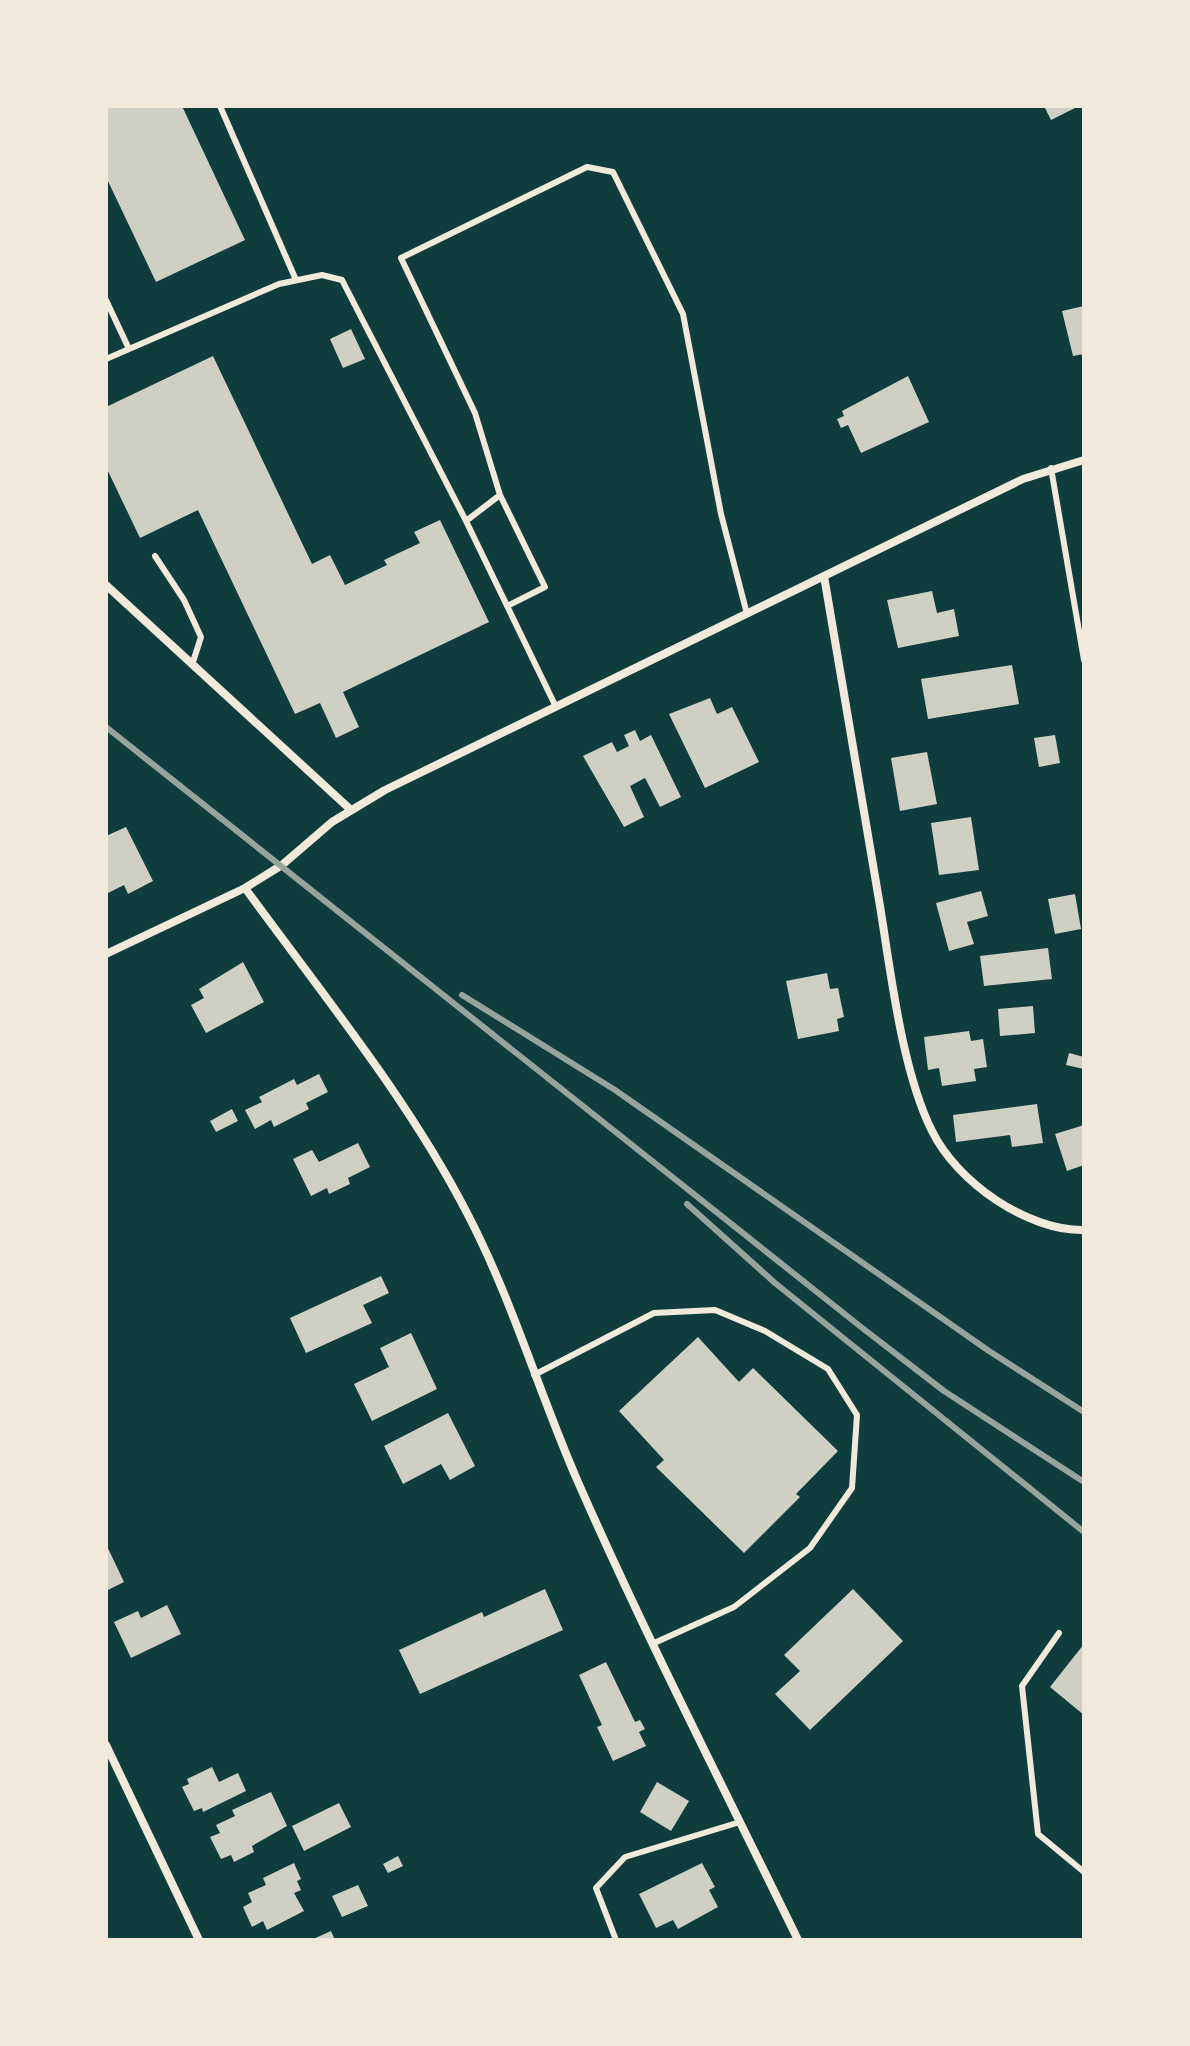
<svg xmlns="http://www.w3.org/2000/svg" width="1190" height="2046" viewBox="0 0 1190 2046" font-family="Ubuntu,sans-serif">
  <rect width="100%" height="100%" fill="#0f3d3e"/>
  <path fill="#cfcfc3" d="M 106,106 L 182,106 L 245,240 L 156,282 L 106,177 Z
    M 1044,106 L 1079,106 L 1051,120 Z
    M 1084,306 L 1084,354 L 1073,356 L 1062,311 Z
    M 351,329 L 365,359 L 343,368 L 330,339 Z
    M 213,356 L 312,564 L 330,555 L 345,585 L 387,565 L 384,560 L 420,543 L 414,532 L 440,520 L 489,622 L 343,692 L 359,727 L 336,738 L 320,703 L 295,714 L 198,510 L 140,538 L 106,467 L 106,407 Z
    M 908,376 L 929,422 L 861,453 L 848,425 L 841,428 L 837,419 L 844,416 L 842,411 Z
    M 932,591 L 937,613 L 954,609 L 959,636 L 898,648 L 887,600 Z
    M 1012,665 L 1019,704 L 928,719 L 921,679 Z
    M 710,698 L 717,714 L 732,707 L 759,762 L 705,788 L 669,714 Z
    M 635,730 L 640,741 L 651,735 L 681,797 L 660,807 L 645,778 L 630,786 L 644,817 L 624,827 L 583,756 L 612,742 L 617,752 L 629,746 L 624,735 Z
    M 1055,735 L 1060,763 L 1039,767 L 1034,738 Z
    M 927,752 L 937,804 L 900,811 L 891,758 Z
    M 971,817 L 979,870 L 939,875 L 931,823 Z
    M 126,827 L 153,881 L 128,894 L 124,885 L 106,894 L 106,836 Z
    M 981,891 L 988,916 L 967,922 L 974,944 L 949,951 L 936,903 Z
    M 1075,894 L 1081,929 L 1055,934 L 1048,899 Z
    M 1048,948 L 1052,979 L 984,986 L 980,956 Z
    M 243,962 L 264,1002 L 206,1033 L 191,1005 L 204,998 L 199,989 Z
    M 827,973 L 830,989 L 838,988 L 844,1017 L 837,1019 L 839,1031 L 798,1039 L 786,981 Z
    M 1033,1006 L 1035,1033 L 1000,1036 L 998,1009 Z
    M 969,1031 L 971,1041 L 983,1039 L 987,1067 L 974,1069 L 976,1081 L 942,1086 L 939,1068 L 928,1070 L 924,1037 Z
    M 1069,1053 L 1084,1057 L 1084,1069 L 1066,1065 Z
    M 319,1074 L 328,1092 L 306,1103 L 309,1109 L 274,1127 L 271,1120 L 255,1129 L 245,1110 L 262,1102 L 259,1097 L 294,1079 L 297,1085 Z
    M 1037,1104 L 1043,1143 L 1012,1147 L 1010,1135 L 956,1142 L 953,1115 Z
    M 232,1109 L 238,1121 L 216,1132 L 210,1121 Z
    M 1084,1125 L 1084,1165 L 1067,1171 L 1055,1134 Z
    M 358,1143 L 370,1167 L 348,1178 L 350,1184 L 329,1194 L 327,1188 L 311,1196 L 293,1159 L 312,1150 L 319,1162 Z
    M 381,1276 L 389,1293 L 363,1305 L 372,1323 L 306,1353 L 290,1318 Z
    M 411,1333 L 437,1389 L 372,1421 L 354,1384 L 389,1367 L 380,1348 Z
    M 698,1337 L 739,1382 L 753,1368 L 838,1451 L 796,1494 L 800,1497 L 744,1553 L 656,1467 L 664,1460 L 619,1411 Z
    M 448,1413 L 475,1466 L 450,1480 L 441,1464 L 403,1484 L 384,1446 Z
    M 106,1544 L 124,1582 L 106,1591 Z
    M 545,1589 L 563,1630 L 420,1694 L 399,1650 L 482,1612 L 484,1617 Z
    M 853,1589 L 903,1641 L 810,1730 L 775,1694 L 800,1671 L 784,1655 Z
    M 167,1605 L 181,1634 L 131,1658 L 114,1622 L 138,1611 L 141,1618 Z
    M 1084,1644 L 1084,1715 L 1050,1687 Z
    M 606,1662 L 635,1722 L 640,1720 L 645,1729 L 639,1732 L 646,1746 L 613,1761 L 597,1727 L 602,1725 L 579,1675 Z
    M 212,1767 L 219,1782 L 238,1773 L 246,1791 L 203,1812 L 202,1808 L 194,1811 L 182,1787 L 189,1784 L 187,1779 Z
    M 657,1782 L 689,1801 L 671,1831 L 640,1812 Z
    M 271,1792 L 287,1826 L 252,1846 L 254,1852 L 234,1862 L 231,1855 L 221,1859 L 210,1837 L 220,1833 L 216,1825 L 235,1816 L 232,1810 Z
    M 339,1803 L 351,1827 L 304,1851 L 292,1826 Z
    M 398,1856 L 403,1866 L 388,1873 L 383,1864 Z
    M 294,1863 L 301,1879 L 297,1881 L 301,1890 L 294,1893 L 304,1911 L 267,1930 L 263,1921 L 252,1927 L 243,1907 L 252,1902 L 248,1893 L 266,1885 L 263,1878 Z
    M 702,1863 L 715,1887 L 709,1890 L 718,1907 L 678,1929 L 673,1920 L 656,1928 L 639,1894 Z
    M 358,1885 L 368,1906 L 342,1917 L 332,1896 Z
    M 331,1931 L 335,1940 L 311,1940 Z"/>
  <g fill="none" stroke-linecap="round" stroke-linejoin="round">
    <path stroke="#f1e9da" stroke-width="6" d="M 220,106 L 296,280
      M 106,300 L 129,349
      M 106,359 L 279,284 L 322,275 L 342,280 L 466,521 L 556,707
      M 1051,468 L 1084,660
      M 466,521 L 500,495
      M 155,556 L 184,600 L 201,637 L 192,665
      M 507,606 L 545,587 L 500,495 L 475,413 L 401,258 L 587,167 L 613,172 L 683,314 L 721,514 L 747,614
      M 534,1375 L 654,1313 L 715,1310 L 765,1331 L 828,1369 L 857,1415 L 852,1488 L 810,1548 L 734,1607 L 652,1644
      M 1059,1633 L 1022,1686 L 1038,1834 L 1084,1872
      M 616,1940 L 596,1888 L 625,1857 L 740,1822"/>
    <path stroke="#f1e9da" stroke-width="8" d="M 824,576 C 843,686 862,796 880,906 C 891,974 902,1071 932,1131 C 957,1182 1027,1231 1084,1230
      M 106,585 L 351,810
      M 245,888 C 322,994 407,1097 467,1213 C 512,1299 539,1393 578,1482 C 646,1637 724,1788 798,1940
      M 106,954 L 245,888 L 282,865 L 332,822 L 385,790 L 1023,479 L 1084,460
      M 106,1745 L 199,1940"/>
    <path stroke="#97a49c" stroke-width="6" d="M 106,727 L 861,1327 L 944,1391 L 1084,1482
      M 462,995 L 615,1090 L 989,1351 L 1084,1412
      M 687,1204 L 775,1283 L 1084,1532"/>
  </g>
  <rect width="1190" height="2046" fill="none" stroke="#f1e9da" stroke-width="216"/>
</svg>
